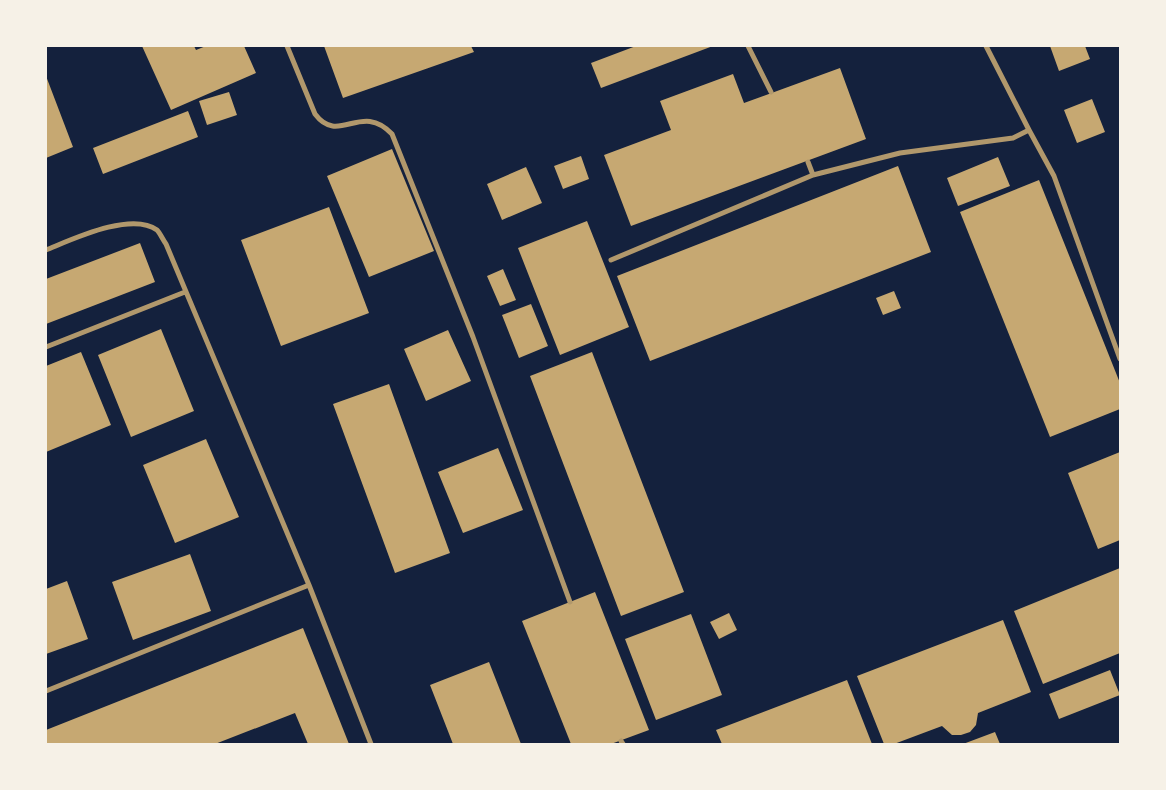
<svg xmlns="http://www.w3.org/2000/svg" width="1166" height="790" viewBox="0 0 1166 790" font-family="'DM Sans',sans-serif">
  <rect width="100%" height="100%" fill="#14213d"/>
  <path fill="#c6a872" d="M 142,46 L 194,46 L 196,50 L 206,46 L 244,46 L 256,73 L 171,110 Z
    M 324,46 L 471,46 L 474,52 L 343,98 Z
    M 636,46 L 713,46 L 601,88 L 591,63 Z
    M 1050,46 L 1085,46 L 1090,59 L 1059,71 Z
    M 840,68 L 866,139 L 631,226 L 604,155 L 671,130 L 660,101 L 733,74 L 744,103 Z
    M 46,76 L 73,147 L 46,158 Z
    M 229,92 L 237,115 L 207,125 L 199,101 Z
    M 1092,99 L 1105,132 L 1077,143 L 1064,110 Z
    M 188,111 L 198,137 L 103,174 L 93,148 Z
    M 392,149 L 434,251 L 369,277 L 327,176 Z
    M 581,156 L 589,179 L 563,189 L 554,166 Z
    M 998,157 L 1010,186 L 958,206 L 947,178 Z
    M 898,166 L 931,252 L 650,361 L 617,276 Z
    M 526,167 L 542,203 L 502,220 L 487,184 Z
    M 1039,180 L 1120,383 L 1120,409 L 1050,437 L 960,212 Z
    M 329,207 L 369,313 L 281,346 L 241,240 Z
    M 587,221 L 629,327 L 560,355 L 518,248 Z
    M 140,243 L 155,282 L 46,324 L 46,279 Z
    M 503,269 L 516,300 L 500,306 L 487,276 Z
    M 894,291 L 901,308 L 883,315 L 876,298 Z
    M 531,304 L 548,346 L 519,358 L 502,315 Z
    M 161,329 L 194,411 L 131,437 L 98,355 Z
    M 448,330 L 471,381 L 426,401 L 404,349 Z
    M 81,352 L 111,425 L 46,452 L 46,366 Z
    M 592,352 L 684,592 L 621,616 L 530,376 Z
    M 389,384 L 450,553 L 395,573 L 333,404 Z
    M 206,439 L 239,517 L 175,543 L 143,465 Z
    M 498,448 L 523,510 L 463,533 L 438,472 Z
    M 1120,452 L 1120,540 L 1098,549 L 1068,473 Z
    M 190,554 L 211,611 L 133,640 L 112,582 Z
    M 1120,568 L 1120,653 L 1043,684 L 1014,611 Z
    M 67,581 L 88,639 L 46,654 L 46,589 Z
    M 595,592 L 649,730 L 611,744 L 571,744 L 522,621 Z
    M 729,613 L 737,630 L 719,639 L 710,622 Z
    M 691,614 L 722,695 L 656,720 L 625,639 Z
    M 1003,620 L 1031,692 L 978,713 L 976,725 L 970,732 L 961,735 L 952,735 L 942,726 L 894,744 L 884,744 L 857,676 Z
    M 303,628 L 349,744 L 308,744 L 295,713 L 215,744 L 46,744 L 46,730 Z
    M 489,662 L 521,744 L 453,744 L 430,685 Z
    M 1110,670 L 1120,695 L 1059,719 L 1049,694 Z
    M 847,680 L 872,744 L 722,744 L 716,730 Z
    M 995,732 L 1000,744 L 963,744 Z"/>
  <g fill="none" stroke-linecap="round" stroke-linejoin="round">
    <path stroke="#b1986c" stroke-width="5" d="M 287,46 L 315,114 C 339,146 361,101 392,134 L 473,337 L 570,602
      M 748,46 L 771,92
      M 986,46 L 1029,130
      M 808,162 L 813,175
      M 46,250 C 71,240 131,211 157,230 C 160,233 163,240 166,244 L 309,585 L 371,744
      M 611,260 L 813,175 L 900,153 L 1013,138 L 1029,130 L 1054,176 L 1120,359
      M 46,347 L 185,292
      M 46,691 L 309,585
      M 621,741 L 623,744"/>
  </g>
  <rect width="1166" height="790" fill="none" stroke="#f6f1e7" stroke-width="94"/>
</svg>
